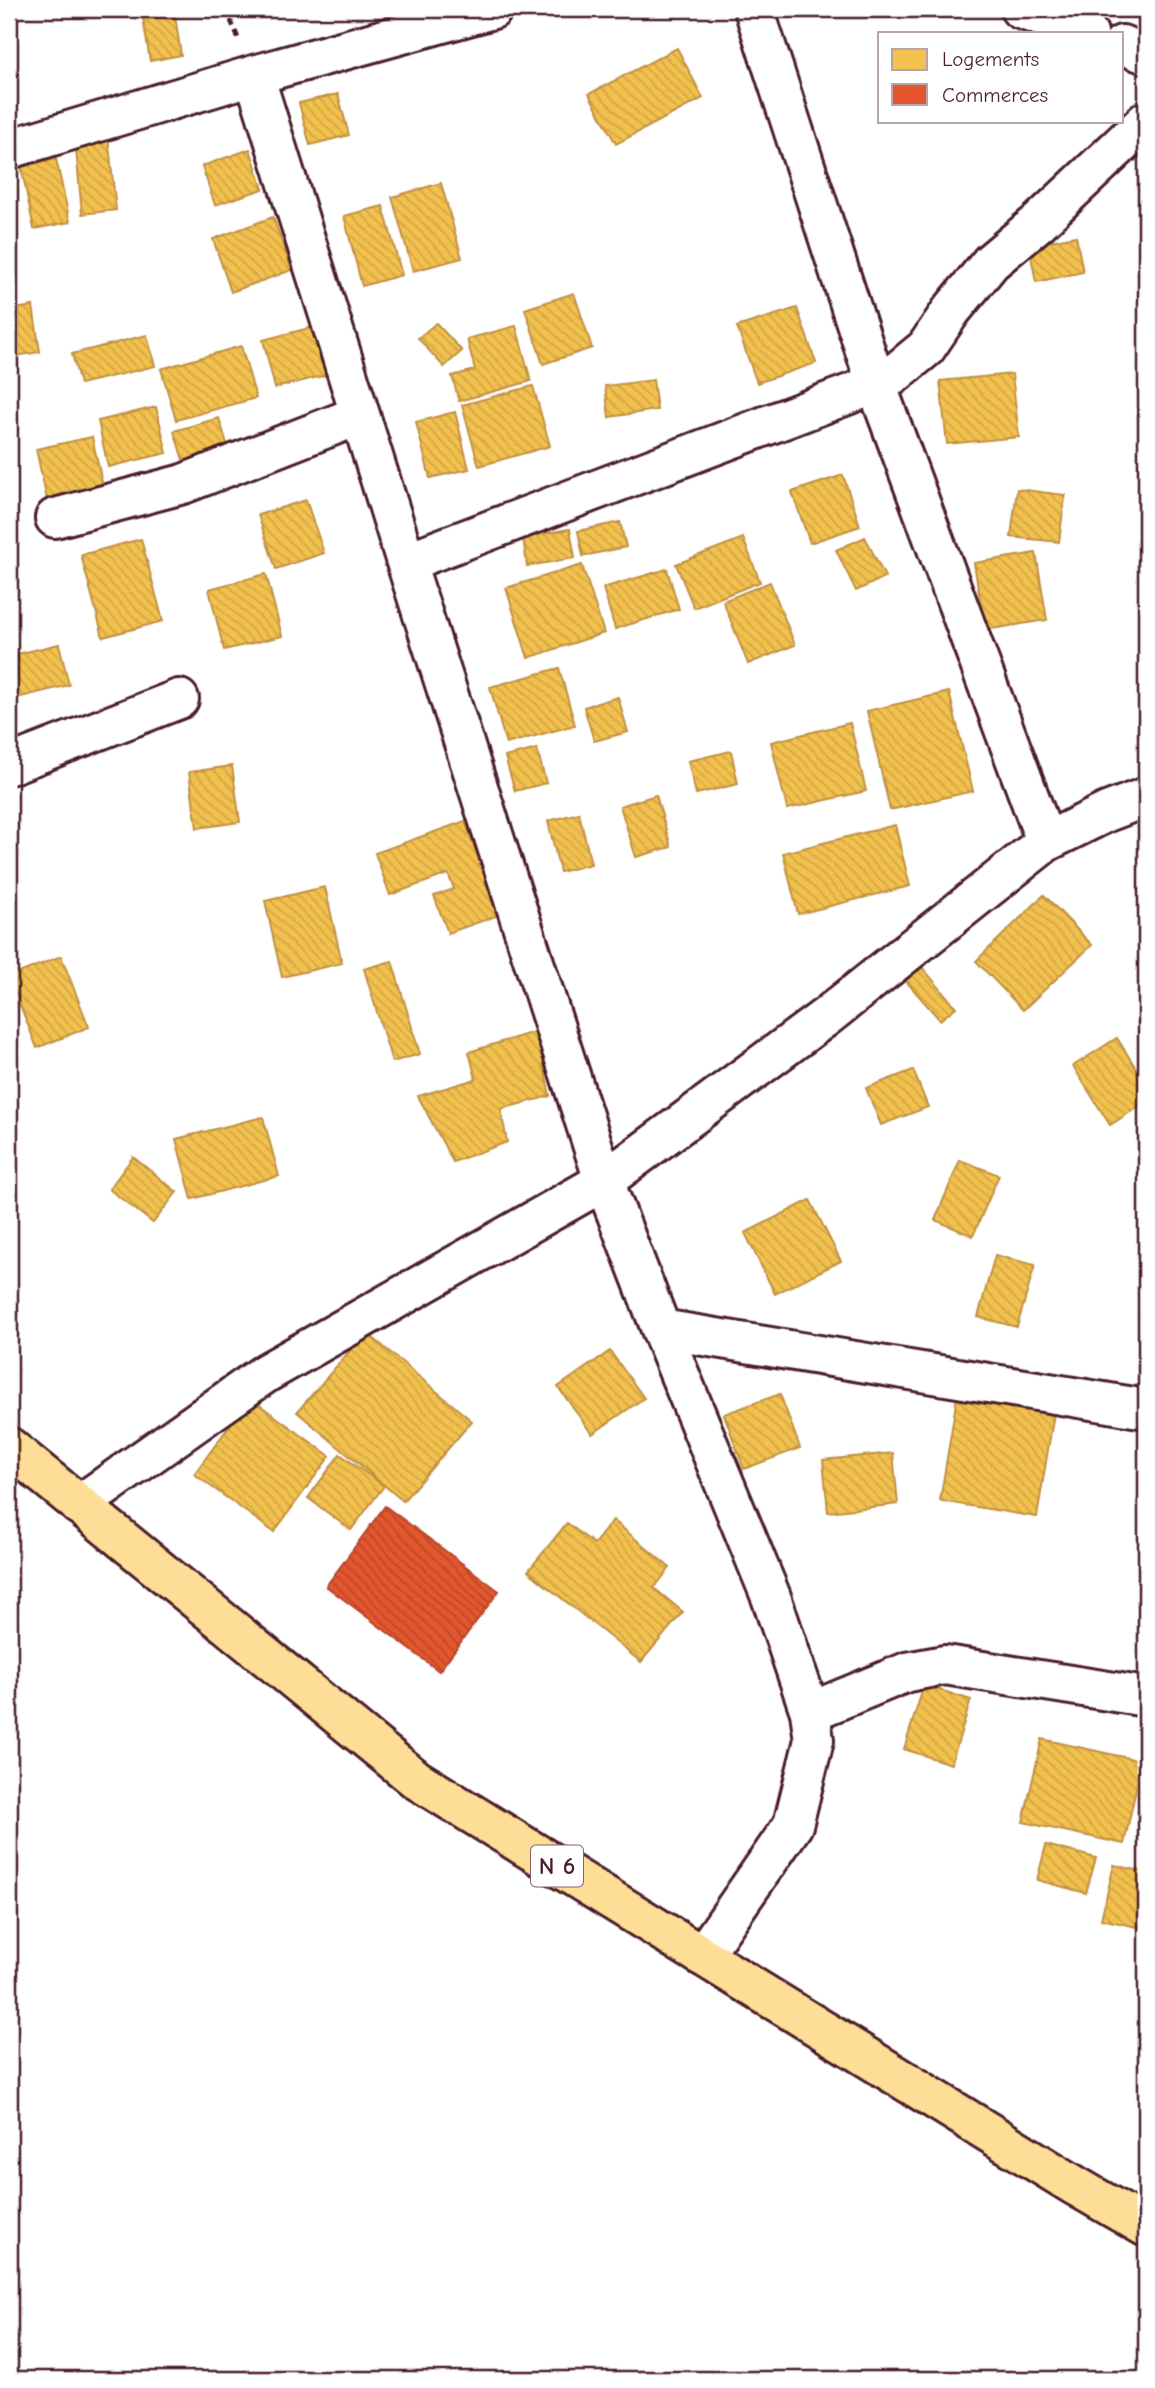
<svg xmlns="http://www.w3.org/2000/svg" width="1155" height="2388" viewBox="0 0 1155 2388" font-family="'Comic Neue',sans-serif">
  <defs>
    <pattern id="homes-back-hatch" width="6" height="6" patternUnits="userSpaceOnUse" patternTransform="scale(1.75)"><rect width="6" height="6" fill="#f2c14e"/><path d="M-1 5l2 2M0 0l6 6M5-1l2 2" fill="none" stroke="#d1a544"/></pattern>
    <pattern id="shops-back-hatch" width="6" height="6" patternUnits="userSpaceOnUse" patternTransform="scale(1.75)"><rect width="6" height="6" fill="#e4572e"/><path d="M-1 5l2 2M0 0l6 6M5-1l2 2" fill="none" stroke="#bb4727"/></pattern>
  </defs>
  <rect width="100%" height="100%" fill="#fff"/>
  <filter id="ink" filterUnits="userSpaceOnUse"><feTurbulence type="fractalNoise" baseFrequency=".0143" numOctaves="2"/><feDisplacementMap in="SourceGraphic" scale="14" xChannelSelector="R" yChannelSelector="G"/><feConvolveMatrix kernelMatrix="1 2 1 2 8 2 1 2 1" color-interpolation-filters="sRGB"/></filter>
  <g filter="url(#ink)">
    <path fill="url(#homes-back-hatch)" stroke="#c09044" stroke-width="2" d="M 165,9 L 174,9 L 181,55 L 150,61 L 142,12 Z
      M 677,48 L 703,98 L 616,144 L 589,94 Z
      M 338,94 L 349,135 L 310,145 L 299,103 Z
      M 108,135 L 116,210 L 82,214 L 75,138 Z
      M 250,149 L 263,189 L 215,205 L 202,166 Z
      M 56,159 L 70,222 L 34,229 L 21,166 Z
      M 441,183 L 462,258 L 413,271 L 392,197 Z
      M 383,206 L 402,275 L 362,286 L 344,216 Z
      M 273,217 L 292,270 L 231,292 L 213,239 Z
      M 1076,236 L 1083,272 L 1036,282 L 1029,245 Z
      M 574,293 L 592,348 L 543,364 L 525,309 Z
      M 33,306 L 40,352 L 9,357 L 9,310 Z
      M 797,308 L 816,363 L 757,383 L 737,327 Z
      M 436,323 L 462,351 L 444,367 L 418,338 Z
      M 516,326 L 531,381 L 459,401 L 452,376 L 475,370 L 467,339 Z
      M 313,327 L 326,375 L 275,388 L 263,340 Z
      M 147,335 L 155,366 L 80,384 L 72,354 Z
      M 241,346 L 256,398 L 176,420 L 161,369 Z
      M 1012,374 L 1019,437 L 947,444 L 940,381 Z
      M 653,380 L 657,410 L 609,417 L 605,386 Z
      M 533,386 L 550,446 L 479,466 L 462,405 Z
      M 156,407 L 167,453 L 108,467 L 98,421 Z
      M 455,412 L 469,469 L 430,478 L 416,422 Z
      M 219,418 L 229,450 L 184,463 L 174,431 Z
      M 92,437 L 103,487 L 47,500 L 36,449 Z
      M 843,475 L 860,526 L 810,543 L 792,492 Z
      M 1017,489 L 1065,495 L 1059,542 L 1011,537 Z
      M 306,500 L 324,553 L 276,569 L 258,515 Z
      M 620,522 L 626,547 L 583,556 L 578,531 Z
      M 570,529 L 575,558 L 527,566 L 523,537 Z
      M 865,537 L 885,577 L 856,591 L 836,550 Z
      M 743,538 L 760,582 L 694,608 L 676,564 Z
      M 141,539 L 163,621 L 103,637 L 81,555 Z
      M 1036,553 L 1047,620 L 985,630 L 974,563 Z
      M 582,565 L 604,633 L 528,658 L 506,588 Z
      M 667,569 L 679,609 L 615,629 L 603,588 Z
      M 266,574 L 282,636 L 224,650 L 209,589 Z
      M 770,582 L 795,645 L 748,664 L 723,601 Z
      M 59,644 L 69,685 L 9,700 L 9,656 Z
      M 559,668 L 575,725 L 506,744 L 490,687 Z
      M 949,692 L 973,791 L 890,810 L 867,711 Z
      M 618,697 L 628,732 L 594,741 L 584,707 Z
      M 850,723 L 866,791 L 787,809 L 771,742 Z
      M 537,749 L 546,783 L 515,791 L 505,757 Z
      M 731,751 L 738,784 L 696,794 L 688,761 Z
      M 232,766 L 240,822 L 197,828 L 189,772 Z
      M 656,795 L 671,847 L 636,857 L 620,806 Z
      M 579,813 L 591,864 L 560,872 L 548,821 Z
      M 465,821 L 499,915 L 448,933 L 434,896 L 454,889 L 448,874 L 390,895 L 375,853 Z
      M 895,825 L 910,886 L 798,914 L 783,853 Z
      M 325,887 L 342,963 L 282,977 L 265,901 Z
      M 1044,895 L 1092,945 L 1023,1010 L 976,961 Z
      M 61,956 L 89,1027 L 37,1048 L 9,977 Z
      M 915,959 L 956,1007 L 940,1020 L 899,973 Z
      M 392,961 L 420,1054 L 392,1062 L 364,969 Z
      M 537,1031 L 550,1096 L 501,1109 L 507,1142 L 453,1162 L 418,1096 L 476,1079 L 469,1052 Z
      M 1117,1038 L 1146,1084 L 1146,1102 L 1110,1125 L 1073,1066 Z
      M 913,1070 L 928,1107 L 881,1125 L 866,1088 Z
      M 263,1117 L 279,1176 L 192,1199 L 176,1139 Z
      M 133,1157 L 177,1192 L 153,1223 L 109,1189 Z
      M 960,1160 L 999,1175 L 973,1236 L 935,1220 Z
      M 810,1200 L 841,1261 L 775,1294 L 745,1233 Z
      M 995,1255 L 1035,1265 L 1017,1327 L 978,1317 Z
      M 366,1332 L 472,1421 L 403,1501 L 297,1412 Z
      M 610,1351 L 644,1398 L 592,1434 L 558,1387 Z
      M 780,1394 L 800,1448 L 744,1469 L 724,1414 Z
      M 957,1397 L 1054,1413 L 1037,1517 L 940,1501 Z
      M 250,1398 L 330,1456 L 274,1532 L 194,1474 Z
      M 893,1453 L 898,1504 L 828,1512 L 823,1460 Z
      M 340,1454 L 384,1486 L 351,1530 L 308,1498 Z
      M 613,1520 L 670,1568 L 654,1588 L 683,1612 L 641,1662 L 528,1571 L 567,1523 L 594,1544 Z
      M 1142,1573 L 1146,1574 L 1146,1616 L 1138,1615 Z
      M 924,1685 L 971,1700 L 951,1764 L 904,1749 Z
      M 1042,1739 L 1142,1761 L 1124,1844 L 1023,1822 Z
      M 1046,1845 L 1096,1858 L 1086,1893 L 1037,1880 Z
      M 1114,1865 L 1146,1872 L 1146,1929 L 1101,1919 Z"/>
    <path fill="url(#shops-back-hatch)" stroke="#b6462d" stroke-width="2" d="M 385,1506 L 499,1591 L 439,1671 L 326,1586 Z"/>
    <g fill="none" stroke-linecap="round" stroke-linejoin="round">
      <defs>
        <path id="minor" d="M 754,9 L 876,384 L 1046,842
          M 1020,9 L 1088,33
          M 1122,45 L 1146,54
          M 254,75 L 406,562 L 604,1181 L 661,1329 L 771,1597 L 810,1712 L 814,1740 L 793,1825 L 702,1956
          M 9,149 L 254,75 L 493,9
          M 55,518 L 183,484 L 360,415
          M 406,562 L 876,384 L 892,376 L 926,348 L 951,311 L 991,262 L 1039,222 L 1146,121
          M 9,765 L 179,699
          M 661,1329 L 1146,1409
          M 79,1505 L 266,1373 L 604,1181 L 827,1016 L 1046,842 L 1107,812 L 1146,797
          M 810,1712 L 907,1672 L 945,1665 L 1146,1697"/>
        <path id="major" d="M 9,1447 L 417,1780 L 1074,2185 L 1146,2227"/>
      </defs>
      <use href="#minor" stroke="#4a1f2b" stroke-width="44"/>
      <use href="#major" stroke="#4a1f2b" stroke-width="44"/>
      <path stroke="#4a1f2b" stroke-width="4.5" stroke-dasharray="7 5" stroke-linecap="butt" d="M 226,9 L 239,40"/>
      <use href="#minor" stroke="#fff" stroke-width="38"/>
      <use href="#major" stroke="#fedd96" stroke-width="38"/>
    </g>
  </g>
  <g text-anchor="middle" stroke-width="7" stroke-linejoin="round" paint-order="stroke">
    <rect fill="#fff" stroke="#80626b" stroke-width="2" x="531" y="1845.5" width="52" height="41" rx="5"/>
    <g font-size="24" font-weight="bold" fill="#4a1f2b">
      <text x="557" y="1874">N 6</text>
    </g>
  </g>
  <rect width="1155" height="2388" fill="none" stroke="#fff" stroke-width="35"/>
  <rect x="18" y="18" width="1120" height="2353" fill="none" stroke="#4a1f2b" stroke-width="2.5" filter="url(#ink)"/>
  <rect x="878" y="32" width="245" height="91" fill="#ffffff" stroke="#b7a5aa" stroke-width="2"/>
  <rect x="892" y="49" width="35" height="21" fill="#f2c14e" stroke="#b7a5aa" stroke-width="2"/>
  <text x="942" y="66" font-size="21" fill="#4a1f2b">Logements</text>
  <rect x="892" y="84" width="35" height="21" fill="#e4572e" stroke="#b7a5aa" stroke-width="2"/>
  <text x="942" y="102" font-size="21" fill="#4a1f2b">Commerces</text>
</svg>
